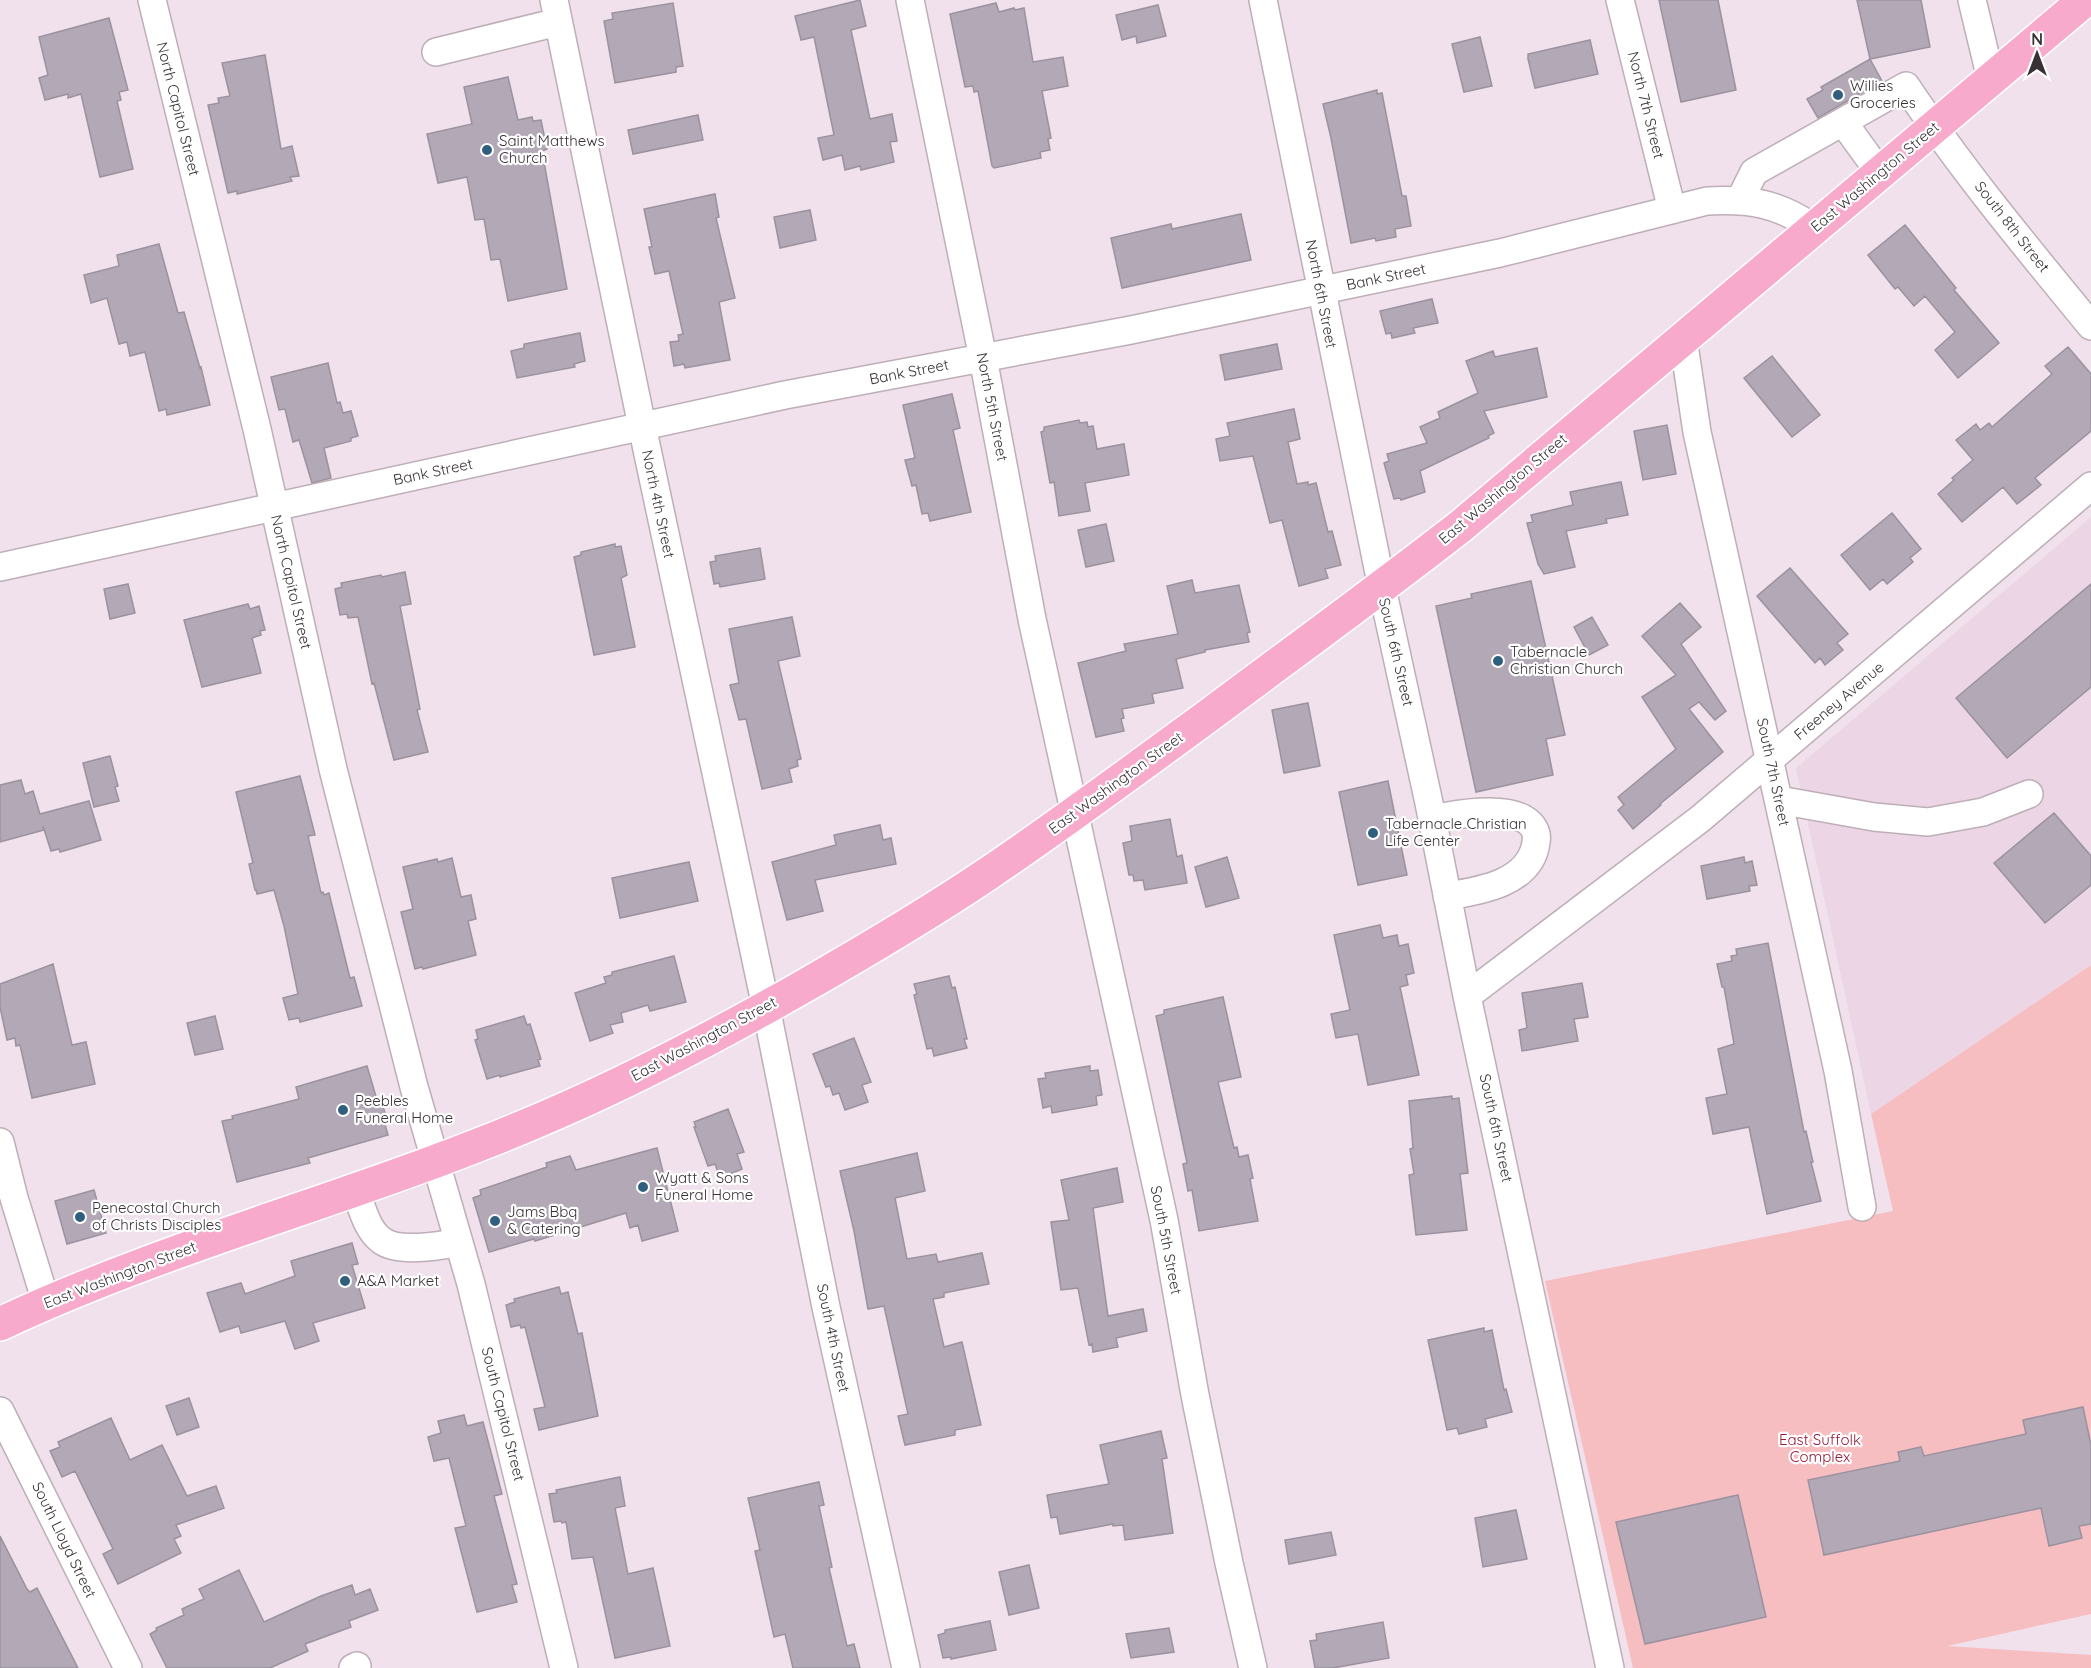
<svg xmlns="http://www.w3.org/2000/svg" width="2091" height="1668" viewBox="0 0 2091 1668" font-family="Quicksand,sans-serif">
  <rect width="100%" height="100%" fill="#f1e1ec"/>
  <path fill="#ecd5e5" d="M 2091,517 L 2091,965 L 1871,1114 L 1796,768 Z"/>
  <path fill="#f7bec1" d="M 2091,965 L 2091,1614 L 1947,1646 L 2091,1655 L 2091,1668 L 1633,1668 L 1545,1281 L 1893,1211 L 1871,1114 Z"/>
  <path fill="#b2a8b6" stroke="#9b929f" stroke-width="1.5" d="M 860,0 L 866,26 L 851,30 L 870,119 L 892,114 L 897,141 L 890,142 L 894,162 L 861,170 L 860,166 L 845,170 L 842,155 L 823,160 L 818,138 L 834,135 L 814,37 L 801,40 L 795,16 Z
    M 1659,0 L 1718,0 L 1736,90 L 1681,102 Z
    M 1857,0 L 1921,0 L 1930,47 L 1870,59 Z
    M 673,3 L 683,66 L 676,67 L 676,72 L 615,83 L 604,21 L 613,19 L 612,13 Z
    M 996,3 L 999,12 L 1014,8 L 1015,10 L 1024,8 L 1033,62 L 1063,57 L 1068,86 L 1042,91 L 1051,138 L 1048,139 L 1050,150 L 1040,152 L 1041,158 L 994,168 L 992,166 L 978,91 L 974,92 L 973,86 L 965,87 L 950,14 Z
    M 1158,5 L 1166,36 L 1137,43 L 1136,36 L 1122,40 L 1116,15 Z
    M 109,18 L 128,90 L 119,92 L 121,100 L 117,101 L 133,169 L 100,177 L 81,94 L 68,98 L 68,94 L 45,100 L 39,78 L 48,75 L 39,37 Z
    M 1480,37 L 1492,86 L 1464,92 L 1452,44 Z
    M 1590,40 L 1598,74 L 1535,88 L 1528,59 L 1528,54 Z
    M 265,55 L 281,149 L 292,146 L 299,176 L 290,177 L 292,181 L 237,194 L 237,191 L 228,193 L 208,105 L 219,103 L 218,98 L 230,96 L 222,63 Z
    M 1870,59 L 1882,81 L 1818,118 L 1807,99 L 1823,90 L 1821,87 Z
    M 508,77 L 518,120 L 532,117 L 533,121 L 541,120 L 547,149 L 542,151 L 567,289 L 508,301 L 500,259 L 491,260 L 484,219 L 475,220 L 467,177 L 438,183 L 427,134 L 472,124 L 464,87 Z
    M 1377,90 L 1377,94 L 1382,93 L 1402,196 L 1406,196 L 1411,226 L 1395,229 L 1396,237 L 1376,241 L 1375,238 L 1351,243 L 1331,138 L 1323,104 Z
    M 698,115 L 703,140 L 633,154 L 628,130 Z
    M 715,194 L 719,217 L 716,218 L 735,298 L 719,302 L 730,360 L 685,368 L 684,364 L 674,366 L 670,342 L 679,341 L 678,335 L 683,334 L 669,271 L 655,274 L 649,247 L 652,247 L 644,209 Z
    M 810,210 L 816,240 L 780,248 L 774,217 Z
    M 1241,214 L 1251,260 L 1122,288 L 1111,238 L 1171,224 L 1172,229 Z
    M 1905,225 L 1956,288 L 1954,290 L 1999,343 L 1958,378 L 1935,350 L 1955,332 L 1925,296 L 1914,306 L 1898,287 L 1895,289 L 1868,255 Z
    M 159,244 L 178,313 L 184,312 L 200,368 L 201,367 L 210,405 L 167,415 L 166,409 L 159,411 L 145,352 L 130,356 L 127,342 L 119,344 L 107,298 L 91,303 L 84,275 L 119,266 L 117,255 Z
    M 1432,299 L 1438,323 L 1413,328 L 1415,333 L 1392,338 L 1391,333 L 1386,334 L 1380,311 Z
    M 580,333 L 585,361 L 574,364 L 575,367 L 517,378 L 511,351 L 524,348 L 524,344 Z
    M 1277,344 L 1282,369 L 1225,380 L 1220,355 Z
    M 2068,347 L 2091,374 L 2091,431 L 2035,478 L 2041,485 L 2017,504 L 2003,487 L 1962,522 L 1938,494 L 1954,480 L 1952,478 L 1973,460 L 1956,440 L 1976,424 L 1980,430 L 1989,423 L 1992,427 L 2052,374 L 2045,366 Z
    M 1537,348 L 1547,397 L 1484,411 L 1494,433 L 1488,436 L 1489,438 L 1420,471 L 1425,492 L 1401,500 L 1400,498 L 1394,499 L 1384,463 L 1389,461 L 1387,454 L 1427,443 L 1420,427 L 1440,418 L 1438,412 L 1478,393 L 1466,361 L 1493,351 L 1495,357 Z
    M 1772,356 L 1820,415 L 1792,437 L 1744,378 Z
    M 328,363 L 337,403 L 340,402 L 343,413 L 351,411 L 358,436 L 351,438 L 351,441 L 324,448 L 331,478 L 312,483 L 299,440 L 293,442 L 285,409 L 279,410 L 271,377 Z
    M 952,394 L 960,428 L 953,430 L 971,512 L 930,521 L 928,513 L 922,514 L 916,485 L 912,486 L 905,460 L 915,458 L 903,405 Z
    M 1294,409 L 1300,439 L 1288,442 L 1297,484 L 1308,482 L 1308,485 L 1316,483 L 1328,532 L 1332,531 L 1341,565 L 1325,569 L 1328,578 L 1299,586 L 1282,520 L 1270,523 L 1253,456 L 1220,461 L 1216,439 L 1230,436 L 1227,423 Z
    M 1079,420 L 1080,423 L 1087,422 L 1088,427 L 1093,426 L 1097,449 L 1124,444 L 1129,475 L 1085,483 L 1090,511 L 1059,516 L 1054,482 L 1050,483 L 1041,432 L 1044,431 L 1044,427 Z
    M 1667,425 L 1676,474 L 1643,480 L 1634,431 Z
    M 1621,482 L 1628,515 L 1606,519 L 1607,523 L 1566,531 L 1575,567 L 1544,574 L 1538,564 L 1527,523 L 1533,522 L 1531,515 L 1573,505 L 1570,492 Z
    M 1892,513 L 1921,549 L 1910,558 L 1913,562 L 1887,584 L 1883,579 L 1870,590 L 1841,555 Z
    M 1106,524 L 1114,561 L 1086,567 L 1078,530 Z
    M 615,544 L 615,547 L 621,546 L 627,575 L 621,578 L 635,647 L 594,655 L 574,557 L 581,555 L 581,552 Z
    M 760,548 L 765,579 L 720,587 L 719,583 L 714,584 L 710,562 L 716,561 L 715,556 Z
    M 1790,568 L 1848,634 L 1837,643 L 1843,650 L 1825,665 L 1820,658 L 1815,663 L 1757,596 Z
    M 405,572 L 411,604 L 400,606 L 420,709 L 417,710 L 428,752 L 394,760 L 374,683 L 372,684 L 358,617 L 348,618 L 347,614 L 340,615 L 335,589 L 342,587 L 341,583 L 381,575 L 382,577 Z
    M 1192,580 L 1195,593 L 1239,585 L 1250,632 L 1247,633 L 1249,642 L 1205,650 L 1205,652 L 1176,659 L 1183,688 L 1152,694 L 1154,703 L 1122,709 L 1124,718 L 1121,719 L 1124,731 L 1096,737 L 1078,663 L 1126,651 L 1124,644 L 1178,634 L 1167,586 Z
    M 1531,581 L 1565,735 L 1546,739 L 1553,775 L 1476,792 L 1436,606 L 1472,598 L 1471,594 Z
    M 128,584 L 135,613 L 110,619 L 104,589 Z
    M 2091,584 L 2091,687 L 2007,758 L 1956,698 Z
    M 1680,603 L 1701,627 L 1681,644 L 1726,711 L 1715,720 L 1699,702 L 1689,709 L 1723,752 L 1660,804 L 1661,805 L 1633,829 L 1618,810 L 1624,805 L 1618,797 L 1676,749 L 1642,697 L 1676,675 L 1642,636 Z
    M 248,604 L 250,609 L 259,606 L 265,630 L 260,631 L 261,635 L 252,638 L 261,673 L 202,687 L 184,620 Z
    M 792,617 L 800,656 L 778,661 L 801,759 L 797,760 L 798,766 L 789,769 L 792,782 L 762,789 L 746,719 L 739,720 L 730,685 L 739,683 L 729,629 Z
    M 1592,617 L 1608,645 L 1589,655 L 1574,627 Z
    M 1308,703 L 1320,766 L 1284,773 L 1272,710 Z
    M 110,756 L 118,786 L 115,787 L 119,801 L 94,807 L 83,763 Z
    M 300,776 L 315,835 L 308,836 L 321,893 L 323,892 L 324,895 L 329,893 L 350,978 L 354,977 L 362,1006 L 300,1022 L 299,1018 L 289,1020 L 283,998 L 298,994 L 284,926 L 274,890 L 257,894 L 256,890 L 255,890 L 249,864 L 253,863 L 236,792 Z
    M 21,780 L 25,794 L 33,791 L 40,814 L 89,801 L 101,840 L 60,852 L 59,849 L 51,851 L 43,826 L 44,830 L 0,842 L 0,785 Z
    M 1388,781 L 1407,875 L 1358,885 L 1339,792 Z
    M 2054,813 L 2091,856 L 2091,885 L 2045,923 L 1994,863 Z
    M 1170,819 L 1177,857 L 1182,855 L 1187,883 L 1145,890 L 1143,880 L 1134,881 L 1133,875 L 1129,875 L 1123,843 L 1132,841 L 1130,826 Z
    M 880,825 L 883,840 L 891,838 L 896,864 L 815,880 L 823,911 L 787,920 L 772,862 L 836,845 L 834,835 Z
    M 1227,857 L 1239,898 L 1206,907 L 1195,867 Z
    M 1744,857 L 1745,863 L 1752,861 L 1757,885 L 1749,886 L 1750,891 L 1707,899 L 1701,866 Z
    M 452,858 L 461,897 L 471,895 L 476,919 L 468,921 L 476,955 L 423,969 L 422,967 L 415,969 L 401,912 L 413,909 L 403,867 L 437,859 L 438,862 Z
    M 689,862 L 698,901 L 620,918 L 612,878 Z
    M 1380,925 L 1383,938 L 1397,935 L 1399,946 L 1408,944 L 1414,973 L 1406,975 L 1408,985 L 1400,987 L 1419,1075 L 1368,1085 L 1358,1034 L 1336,1038 L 1331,1014 L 1350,1010 L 1334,935 Z
    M 1768,943 L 1804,1132 L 1806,1131 L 1813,1162 L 1811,1162 L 1821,1201 L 1767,1214 L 1749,1127 L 1713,1134 L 1706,1098 L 1727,1094 L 1718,1049 L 1734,1044 L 1724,987 L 1722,987 L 1717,964 L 1732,961 L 1731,956 L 1737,955 L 1736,949 Z
    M 674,956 L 686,1002 L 650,1011 L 648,1005 L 621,1013 L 623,1022 L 610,1025 L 613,1033 L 590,1041 L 575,993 L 606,983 L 604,977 L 612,975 L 612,972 Z
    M 53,964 L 72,1045 L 86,1042 L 95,1084 L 32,1098 L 20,1045 L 16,1046 L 15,1038 L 7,1040 L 0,1007 L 0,984 Z
    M 949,976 L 952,988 L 955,987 L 967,1039 L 964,1039 L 967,1048 L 934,1056 L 932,1048 L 927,1049 L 914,995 L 917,994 L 914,984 Z
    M 1582,983 L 1588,1017 L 1574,1019 L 1578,1041 L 1522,1051 L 1519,1030 L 1527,1028 L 1522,993 Z
    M 1223,997 L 1241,1077 L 1218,1082 L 1234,1148 L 1237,1147 L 1239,1157 L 1248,1155 L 1253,1178 L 1250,1179 L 1258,1221 L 1199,1231 L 1192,1190 L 1188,1191 L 1183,1164 L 1187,1163 L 1156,1016 L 1164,1014 L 1164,1010 Z
    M 215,1016 L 223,1049 L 195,1055 L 187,1023 Z
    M 524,1016 L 527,1025 L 530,1024 L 541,1059 L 538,1060 L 540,1066 L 500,1077 L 500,1075 L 487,1079 L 475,1040 L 478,1039 L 476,1030 Z
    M 854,1038 L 871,1082 L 862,1085 L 868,1102 L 845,1110 L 839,1093 L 833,1095 L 830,1086 L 826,1087 L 813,1054 Z
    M 367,1066 L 377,1100 L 381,1099 L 387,1120 L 384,1121 L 388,1135 L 308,1158 L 310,1163 L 237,1182 L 222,1121 L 233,1119 L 232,1116 L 299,1099 L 296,1087 Z
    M 1090,1066 L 1090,1071 L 1098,1070 L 1102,1095 L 1096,1096 L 1097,1105 L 1052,1113 L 1051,1106 L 1043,1108 L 1038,1079 L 1046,1078 L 1045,1073 Z
    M 1452,1096 L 1452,1099 L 1459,1098 L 1468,1173 L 1460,1174 L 1467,1230 L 1416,1235 L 1409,1175 L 1414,1174 L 1410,1149 L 1413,1148 L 1409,1101 Z
    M 728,1109 L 744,1152 L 737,1154 L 742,1169 L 720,1178 L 715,1164 L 708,1166 L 694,1127 L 696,1127 L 694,1122 Z
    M 657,1148 L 678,1231 L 642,1241 L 638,1225 L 630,1228 L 626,1213 L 535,1241 L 534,1239 L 489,1252 L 473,1198 L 481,1195 L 480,1190 L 547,1167 L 546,1163 L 570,1156 L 576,1170 Z
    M 917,1153 L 925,1191 L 895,1198 L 907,1259 L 936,1254 L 938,1262 L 982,1253 L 989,1284 L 944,1293 L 944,1297 L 933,1299 L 944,1347 L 962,1342 L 981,1425 L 955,1430 L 955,1435 L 905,1445 L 898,1416 L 908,1414 L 884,1306 L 868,1309 L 854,1231 L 840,1171 Z
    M 1117,1168 L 1123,1202 L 1093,1208 L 1108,1316 L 1143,1309 L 1147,1331 L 1116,1338 L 1118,1347 L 1093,1352 L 1092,1344 L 1089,1345 L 1078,1288 L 1061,1290 L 1051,1222 L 1069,1220 L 1061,1180 Z
    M 94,1190 L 106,1233 L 67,1244 L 55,1201 Z
    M 352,1243 L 358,1264 L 352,1265 L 365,1308 L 313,1323 L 319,1341 L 295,1349 L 285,1321 L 241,1333 L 239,1326 L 220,1332 L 207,1293 L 241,1283 L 245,1294 L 295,1276 L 291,1261 Z
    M 559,1287 L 561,1294 L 568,1292 L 578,1334 L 582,1333 L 598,1416 L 539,1430 L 534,1409 L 545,1407 L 525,1327 L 521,1328 L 520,1325 L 511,1327 L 506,1305 L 515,1302 L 514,1299 Z
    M 1484,1328 L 1484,1332 L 1492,1330 L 1504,1390 L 1506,1389 L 1512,1412 L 1485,1419 L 1487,1427 L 1459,1434 L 1457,1428 L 1447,1430 L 1428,1340 Z
    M 189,1398 L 199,1427 L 177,1435 L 166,1406 Z
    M 2083,1407 L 2091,1445 L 2091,1524 L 2079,1526 L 2082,1538 L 2049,1546 L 2041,1508 L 1824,1555 L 1808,1480 L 1900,1461 L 1898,1452 L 1921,1447 L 1924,1456 L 2026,1434 L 2023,1420 Z
    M 464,1415 L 467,1426 L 483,1422 L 502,1494 L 494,1496 L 517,1584 L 512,1585 L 517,1602 L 477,1612 L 455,1528 L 466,1526 L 449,1458 L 434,1461 L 428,1437 L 441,1433 L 438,1421 Z
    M 111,1418 L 130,1460 L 162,1445 L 187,1496 L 216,1486 L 224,1508 L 176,1525 L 181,1536 L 174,1539 L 181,1553 L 118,1584 L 103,1554 L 113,1549 L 75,1471 L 62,1477 L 50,1451 L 60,1447 L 58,1442 Z
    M 1161,1431 L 1167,1458 L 1162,1459 L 1173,1533 L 1125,1540 L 1123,1525 L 1113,1526 L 1113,1524 L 1060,1534 L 1057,1517 L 1051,1518 L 1047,1495 L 1109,1484 L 1100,1445 Z
    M 620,1477 L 625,1506 L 615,1508 L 628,1574 L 653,1568 L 670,1646 L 615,1658 L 593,1557 L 572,1559 L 566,1522 L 562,1523 L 561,1521 L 554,1522 L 549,1494 L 557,1493 L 556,1490 Z
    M 819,1482 L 824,1505 L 819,1506 L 832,1567 L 829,1568 L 847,1646 L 854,1644 L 860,1668 L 793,1668 L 785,1634 L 774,1637 L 755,1551 L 760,1550 L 748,1498 Z
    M 1738,1495 L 1766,1617 L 1645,1644 L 1616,1522 Z
    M 1516,1510 L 1527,1559 L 1483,1567 L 1475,1518 Z
    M 1331,1532 L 1336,1555 L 1289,1564 L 1285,1540 Z
    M 0,1536 L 27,1589 L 30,1592 L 37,1588 L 78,1668 L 0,1668 Z
    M 1029,1565 L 1039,1608 L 1009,1615 L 999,1572 Z
    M 239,1570 L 264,1622 L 321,1596 L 352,1585 L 355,1595 L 370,1589 L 378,1610 L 349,1621 L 351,1627 L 305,1644 L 308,1651 L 270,1668 L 167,1668 L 150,1634 L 157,1630 L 156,1628 L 184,1615 L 182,1609 L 204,1599 L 199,1589 Z
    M 990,1621 L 996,1650 L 951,1659 L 951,1657 L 943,1658 L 938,1635 L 945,1633 L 945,1630 Z
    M 1383,1622 L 1389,1658 L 1333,1668 L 1315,1668 L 1310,1641 L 1317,1640 L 1316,1634 Z
    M 1169,1628 L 1174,1652 L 1131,1658 L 1126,1634 Z"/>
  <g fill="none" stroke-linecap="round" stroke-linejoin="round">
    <defs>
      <path id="minor" d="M 152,0 L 257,429 L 333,769 L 414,1087 L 471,1284 L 564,1668
        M 554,0 L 642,426 L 766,1007 L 826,1307 L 906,1668
        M 910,0 L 983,358 L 1032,619 L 1164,1220 L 1195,1395 L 1229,1563 L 1253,1668
        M 1263,0 L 1382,588 L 1429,803 L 1467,996 L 1610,1668
        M 1620,0 L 1672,210
        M 1972,0 L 1991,79
        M 436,52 L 558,22
        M 1843,122 L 1880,173
        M 1740,200 L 1754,172 L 1906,86 C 1962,170 2027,248 2091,326
        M 1683,338 L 1697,432 L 1838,1071 L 1862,1207
        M 0,567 L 785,395 L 1131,330 L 1500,253 L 1707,201 C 1751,199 1777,203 1814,228
        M 1779,800 L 1874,817 L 1928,822 L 1983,812 L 2029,794
        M 1432,819 C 1457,814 1502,806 1524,819 C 1533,824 1538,833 1536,842 C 1531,883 1480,891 1447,896
        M 1467,996 L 1700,819 L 2091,486
        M 0,1142 L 14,1198 L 46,1302
        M 355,1190 C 362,1206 366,1229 381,1240 C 397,1253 440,1246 459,1242
        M 0,1411 L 128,1668
        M 353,1668 L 357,1666"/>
      <path id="major" d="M 0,1324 C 183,1238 382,1191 567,1108 C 646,1073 723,1032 799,989 C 862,953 925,916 986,875 C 1063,823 1137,768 1212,713 C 1295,651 1379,590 1461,526 L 2085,0"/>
    </defs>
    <use href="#minor" stroke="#bdaeb8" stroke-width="30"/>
    <use href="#major" stroke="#fff" stroke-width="36"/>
    <use href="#minor" stroke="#fff" stroke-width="27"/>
    <use href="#major" stroke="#f7aacb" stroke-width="33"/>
  </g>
  <g fill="#305f7e" stroke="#fff" stroke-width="2">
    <circle cx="1838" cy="95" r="6"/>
    <circle cx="487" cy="150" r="6"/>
    <circle cx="1498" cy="661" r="6"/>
    <circle cx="1373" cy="833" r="6"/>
    <circle cx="343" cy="1110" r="6"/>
    <circle cx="643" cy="1187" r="6"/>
    <circle cx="80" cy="1217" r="6"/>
    <circle cx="495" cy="1221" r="6"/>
    <circle cx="345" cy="1281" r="6"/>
  </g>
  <g text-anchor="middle" stroke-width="4.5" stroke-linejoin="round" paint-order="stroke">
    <g font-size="15" fill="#373136" stroke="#fff" text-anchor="start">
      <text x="1850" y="91">Willies<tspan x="1850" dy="17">Groceries</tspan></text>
      <text x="499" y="146">Saint Matthews<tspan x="499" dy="17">Church</tspan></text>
      <text x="1510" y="657">Tabernacle<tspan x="1510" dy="17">Christian Church</tspan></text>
      <text x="1385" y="829">Tabernacle Christian<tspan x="1385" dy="17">Life Center</tspan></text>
      <text x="355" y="1106">Peebles<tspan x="355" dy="17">Funeral Home</tspan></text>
      <text x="655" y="1183">Wyatt &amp; Sons<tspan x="655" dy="17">Funeral Home</tspan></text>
      <text x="92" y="1213">Penecostal Church<tspan x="92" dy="17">of Christs Disciples</tspan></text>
      <text x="507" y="1217">Jams Bbq<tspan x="507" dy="17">&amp; Catering</tspan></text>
      <text x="357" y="1286">A&amp;A Market</text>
    </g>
    <g font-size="15" fill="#373136" stroke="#fff">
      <text transform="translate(1646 105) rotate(76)" y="5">North 7th Street</text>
      <text transform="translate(178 109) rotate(76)" y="5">North Capitol Street</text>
      <text transform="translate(1875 177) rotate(-40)" y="5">East Washington Street</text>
      <text transform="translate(2012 227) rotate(52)" y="5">South 8th Street</text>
      <text transform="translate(1386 277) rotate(-12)" y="5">Bank Street</text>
      <text transform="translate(1321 294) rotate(79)" y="5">North 6th Street</text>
      <text transform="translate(909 372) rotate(-11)" y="5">Bank Street</text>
      <text transform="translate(992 407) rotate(79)" y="5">North 5th Street</text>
      <text transform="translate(433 472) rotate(-12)" y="5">Bank Street</text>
      <text transform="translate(1503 489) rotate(-40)" y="5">East Washington Street</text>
      <text transform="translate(658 504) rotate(78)" y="5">North 4th Street</text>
      <text transform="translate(291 582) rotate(77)" y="5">North Capitol Street</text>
      <text transform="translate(1396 652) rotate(77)" y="5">South 6th Street</text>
      <text transform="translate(1839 701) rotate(-40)" y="5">Freeney Avenue</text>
      <text transform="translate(1773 772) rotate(78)" y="5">South 7th Street</text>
      <text transform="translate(1116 783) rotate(-36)" y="5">East Washington Street</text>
      <text transform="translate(704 1039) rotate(-28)" y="5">East Washington Street</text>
      <text transform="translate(1496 1128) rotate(78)" y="5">South 6th Street</text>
      <text transform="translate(1166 1240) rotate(79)" y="5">South 5th Street</text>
      <text transform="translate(120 1275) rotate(-21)" y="5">East Washington Street</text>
      <text transform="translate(833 1338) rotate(78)" y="5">South 4th Street</text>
      <text transform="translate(503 1414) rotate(76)" y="5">South Capitol Street</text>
      <text transform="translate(64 1540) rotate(64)" y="5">South Lloyd Street</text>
    </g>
    <g font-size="15" fill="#941b36" stroke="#fff">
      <text x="1820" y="1445">East Suffolk<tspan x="1820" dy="17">Complex</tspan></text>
    </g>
  </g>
  <g transform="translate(2037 54)" stroke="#ffffff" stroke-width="4.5" paint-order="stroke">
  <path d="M0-4.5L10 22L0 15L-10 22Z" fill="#373136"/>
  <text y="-9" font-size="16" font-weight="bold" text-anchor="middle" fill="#373136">N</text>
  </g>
</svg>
